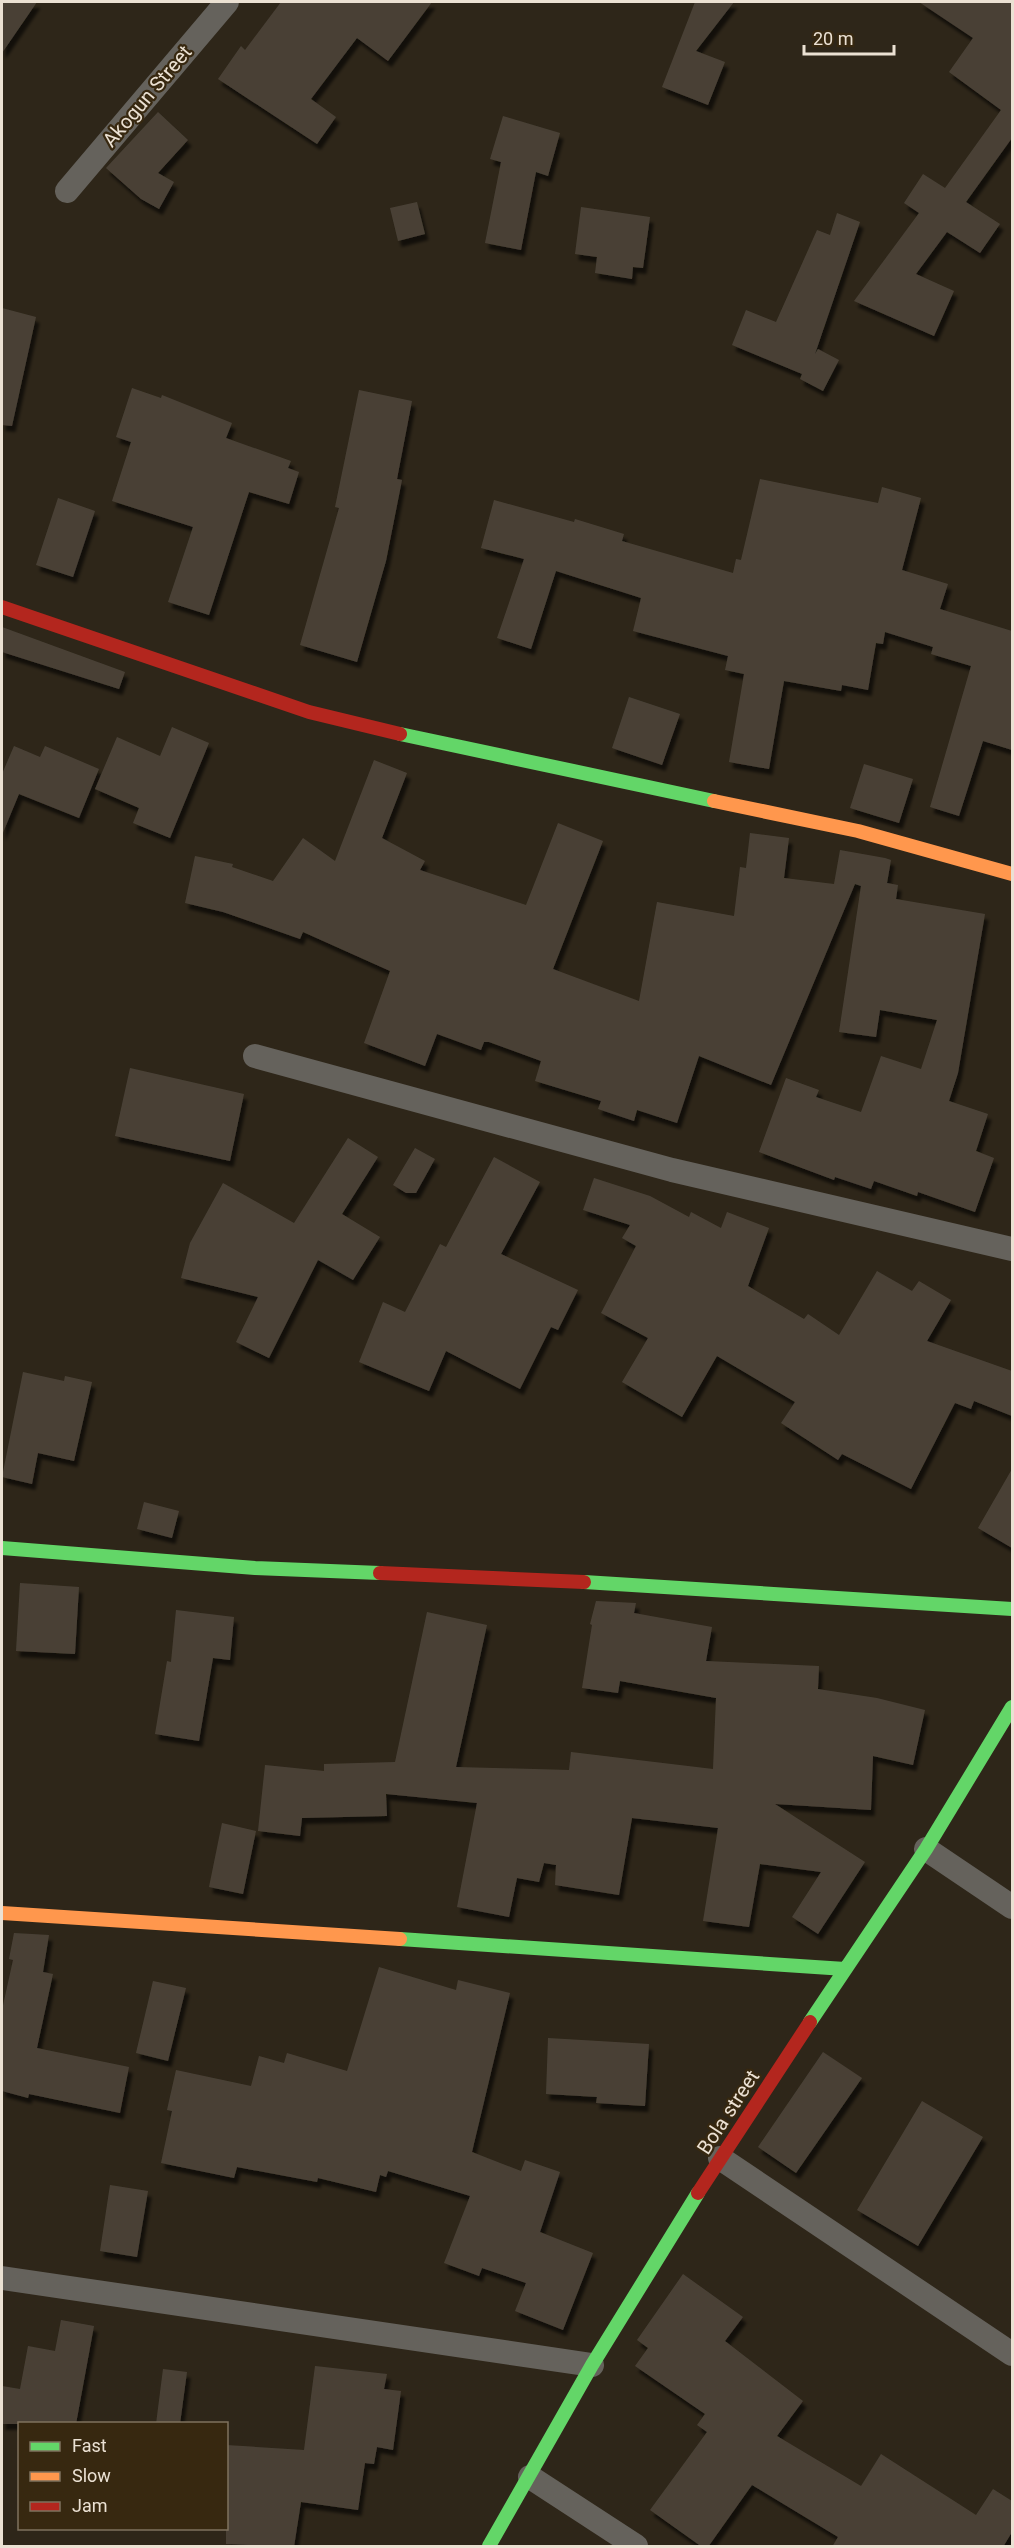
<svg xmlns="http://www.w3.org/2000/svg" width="1014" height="2548" viewBox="0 0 1014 2548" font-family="Roboto,sans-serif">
  <defs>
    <filter id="shadow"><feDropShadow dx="3.5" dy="6" stdDeviation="1.5" flood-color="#0009"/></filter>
  </defs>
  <rect width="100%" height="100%" fill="#2e2619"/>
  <path fill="#494136" filter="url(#shadow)" d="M 2,2 L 37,2 L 2,53 Z
    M 281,2 L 432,2 L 388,61 L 357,38 L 311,99 L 336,117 L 317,144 L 218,79 L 241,46 L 245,50 Z
    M 695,2 L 734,2 L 696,51 L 725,62 L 708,105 L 662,87 Z
    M 919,2 L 1012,2 L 1012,138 L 966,202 L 1000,224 L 980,253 L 947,232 L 916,274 L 954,291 L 934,336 L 854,301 L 919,213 L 904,203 L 923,174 L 945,188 L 1001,110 L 949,72 L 973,38 Z
    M 158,112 L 188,140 L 158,173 L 174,182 L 159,209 L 141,199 L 106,168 Z
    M 503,116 L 560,133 L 548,176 L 536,172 L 521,250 L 485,243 L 501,162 L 490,159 Z
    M 417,202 L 425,234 L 398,241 L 390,208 Z
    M 581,207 L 650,217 L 643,268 L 633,267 L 632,279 L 595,273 L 597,257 L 575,254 Z
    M 837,213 L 860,222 L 815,354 L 818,349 L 839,360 L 823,391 L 800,379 L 802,374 L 732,345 L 746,310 L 776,322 L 817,230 L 830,235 Z
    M 2,308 L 36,317 L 12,426 L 2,425 Z
    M 132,388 L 161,398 L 162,395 L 232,423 L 226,438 L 291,461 L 288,468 L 299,472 L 289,504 L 249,492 L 209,615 L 168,602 L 193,527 L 112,501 L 131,442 L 116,437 Z
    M 359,390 L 412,401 L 397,479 L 402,480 L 386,561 L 357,662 L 300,645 L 339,508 L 335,507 Z
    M 760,479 L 878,503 L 882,487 L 921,498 L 902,570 L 948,584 L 940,609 L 1012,631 L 1012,750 L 983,741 L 959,816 L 930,807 L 971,666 L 931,654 L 933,647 L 885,632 L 883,644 L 876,643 L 868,690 L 842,685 L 841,691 L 784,681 L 769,769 L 729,762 L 744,674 L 725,670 L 728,656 L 633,631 L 641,598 L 556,571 L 531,649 L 497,638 L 524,559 L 481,548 L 494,500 L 574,522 L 575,519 L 624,534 L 622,541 L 733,573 L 736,559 L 741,560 Z
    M 58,498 L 95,511 L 73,577 L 36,565 Z
    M 2,627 L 125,672 L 119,689 L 2,652 Z
    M 629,697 L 680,714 L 662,765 L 612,748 Z
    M 172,727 L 209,743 L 170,838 L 133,823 L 139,808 L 95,789 L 117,737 L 160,756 Z
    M 14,746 L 40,757 L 45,746 L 99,769 L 79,818 L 19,794 L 2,835 L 2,774 Z
    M 374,760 L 407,773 L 382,838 L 425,861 L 420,870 L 526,905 L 558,823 L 603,841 L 553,969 L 639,1001 L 657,902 L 734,916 L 740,867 L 746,868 L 750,833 L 789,838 L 784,878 L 834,884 L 840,850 L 885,858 L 891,860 L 887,883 L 898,885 L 896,899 L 985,914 L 958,1073 L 949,1101 L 988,1114 L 976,1151 L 994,1158 L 975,1212 L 918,1192 L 917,1196 L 874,1181 L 871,1189 L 835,1177 L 834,1180 L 759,1152 L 786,1078 L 819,1090 L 816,1097 L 861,1112 L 881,1056 L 921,1069 L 937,1020 L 880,1010 L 876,1037 L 839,1032 L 861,886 L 855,884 L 771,1085 L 699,1056 L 677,1123 L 637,1110 L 634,1121 L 598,1109 L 601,1101 L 535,1081 L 541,1061 L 489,1042 L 484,1042 L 481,1050 L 437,1034 L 425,1066 L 364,1043 L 390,971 L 303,932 L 300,939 L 223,912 L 185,903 L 195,856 L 233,864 L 232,867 L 273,881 L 303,838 L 335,861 Z
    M 864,764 L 913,779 L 899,823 L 850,808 Z
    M 130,1068 L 244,1094 L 230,1161 L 115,1136 Z
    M 348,1138 L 378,1157 L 342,1214 L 380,1237 L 353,1280 L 318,1260 L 269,1358 L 236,1342 L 258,1297 L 181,1278 L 190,1243 L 223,1183 L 294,1223 Z
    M 415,1148 L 435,1159 L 416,1193 L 406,1193 L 393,1185 Z
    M 494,1157 L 540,1182 L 501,1254 L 578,1290 L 558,1330 L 551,1327 L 520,1389 L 446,1351 L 429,1391 L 359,1362 L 383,1302 L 405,1312 L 440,1244 L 446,1247 Z
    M 594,1178 L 650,1196 L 689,1217 L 691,1212 L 721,1228 L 727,1212 L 769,1228 L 748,1286 L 804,1319 L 808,1314 L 839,1335 L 877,1271 L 912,1291 L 919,1281 L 951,1300 L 927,1341 L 1012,1371 L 1012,1416 L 974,1401 L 971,1409 L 955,1403 L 911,1489 L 842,1454 L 838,1460 L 781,1423 L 795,1402 L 717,1356 L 682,1417 L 622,1382 L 648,1338 L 601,1313 L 636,1246 L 622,1238 L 630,1225 L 583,1210 Z
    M 23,1372 L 64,1381 L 65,1376 L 92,1382 L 74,1461 L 38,1453 L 32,1484 L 2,1477 Z
    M 1012,1469 L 1012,1548 L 978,1528 Z
    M 144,1502 L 179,1511 L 172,1538 L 137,1529 Z
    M 20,1583 L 79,1587 L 75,1654 L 16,1651 Z
    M 596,1601 L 636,1603 L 634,1613 L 712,1627 L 706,1661 L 819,1666 L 818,1689 L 877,1698 L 925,1710 L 913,1765 L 873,1756 L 871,1810 L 775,1804 L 865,1862 L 818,1934 L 792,1917 L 821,1872 L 760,1864 L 749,1927 L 703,1921 L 718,1828 L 632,1818 L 619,1895 L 555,1885 L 556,1865 L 544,1863 L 539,1882 L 517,1878 L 509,1917 L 457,1907 L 477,1803 L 386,1794 L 387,1816 L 302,1818 L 300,1836 L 258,1831 L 265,1765 L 324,1771 L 324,1764 L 395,1762 L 427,1612 L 487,1625 L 456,1767 L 569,1770 L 571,1752 L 713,1769 L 716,1698 L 620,1681 L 618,1693 L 582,1688 L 592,1625 L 590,1624 Z
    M 176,1610 L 234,1617 L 230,1660 L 213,1658 L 199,1741 L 155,1734 L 167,1661 L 171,1662 Z
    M 222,1823 L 256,1831 L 243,1894 L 209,1887 Z
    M 14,1933 L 49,1935 L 43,1972 L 53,1974 L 37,2048 L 129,2067 L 120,2113 L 29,2094 L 28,2098 L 2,2091 L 2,2010 L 13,1960 L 9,1959 Z
    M 379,1967 L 456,1990 L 458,1980 L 510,1993 L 472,2152 L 521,2171 L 525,2160 L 560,2172 L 540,2232 L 593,2253 L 563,2330 L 515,2311 L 526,2283 L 482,2268 L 479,2276 L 444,2263 L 470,2196 L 388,2171 L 386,2177 L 380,2175 L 376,2192 L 318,2178 L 317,2182 L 237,2167 L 234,2178 L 161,2163 L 172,2111 L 167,2110 L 176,2070 L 251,2086 L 259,2056 L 284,2063 L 287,2053 L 347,2071 Z
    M 153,1981 L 186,1988 L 168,2061 L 136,2053 Z
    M 548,2038 L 649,2044 L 645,2106 L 596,2103 L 597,2097 L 546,2094 Z
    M 823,2052 L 862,2078 L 796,2173 L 758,2147 Z
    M 922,2101 L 983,2137 L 918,2246 L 857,2210 Z
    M 110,2185 L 148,2191 L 137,2257 L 100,2251 Z
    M 683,2274 L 743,2317 L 725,2341 L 803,2401 L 777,2436 L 861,2486 L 881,2454 L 976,2515 L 993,2489 L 1012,2501 L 1012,2532 L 1003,2547 L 832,2547 L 838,2537 L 752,2485 L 708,2547 L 702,2547 L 650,2510 L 707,2432 L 697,2425 L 705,2414 L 635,2366 L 648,2348 L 637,2340 Z
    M 61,2320 L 94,2326 L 76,2424 L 2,2424 L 2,2386 L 20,2389 L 28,2346 L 55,2351 Z
    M 315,2366 L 387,2374 L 384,2389 L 401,2391 L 393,2450 L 377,2447 L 374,2464 L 365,2463 L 358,2510 L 301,2502 L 294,2547 L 226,2544 L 226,2445 L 304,2450 Z
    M 163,2369 L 187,2372 L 180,2424 L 156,2424 Z"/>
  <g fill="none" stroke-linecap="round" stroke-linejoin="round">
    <path stroke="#65625c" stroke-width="24" d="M 67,191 L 227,2
      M 255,1056 L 672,1170 L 1012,1249
      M 926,1849 L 1012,1907
      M 720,2158 L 1012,2354
      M 2,2278 L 592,2365
      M 530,2477 L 636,2546"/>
    <path stroke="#63d668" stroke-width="14" d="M 400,734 L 714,801
      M 2,1548 L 255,1568 L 380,1573
      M 584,1582 L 1012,1609
      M 400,1939 L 845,1969
      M 810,2022 L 926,1849 L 1012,1707
      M 489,2546 L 592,2365 L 698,2193"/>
    <path stroke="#ff974d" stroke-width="14" d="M 714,801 L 858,831 L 1012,874
      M 2,1913 L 400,1939"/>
    <path stroke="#b3261e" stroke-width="14" d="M 2,607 L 309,712 L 400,734
      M 380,1573 L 584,1582
      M 698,2193 L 810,2022"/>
  </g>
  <g text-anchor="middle" stroke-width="4.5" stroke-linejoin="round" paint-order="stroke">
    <g font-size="20" fill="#ebe1d3" stroke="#372810">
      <text transform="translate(147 96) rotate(-50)" y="7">Akogun Street</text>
      <text transform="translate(728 2112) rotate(-57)" y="7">Bola street</text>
    </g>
  </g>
  <rect width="1014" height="2548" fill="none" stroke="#ebe1d3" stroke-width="6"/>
  <rect x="18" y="2422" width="210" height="108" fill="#372810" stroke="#7f725e" stroke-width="1.5"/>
  <rect x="30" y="2442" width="30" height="9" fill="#63d668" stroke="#7f725e" stroke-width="1.5"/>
  <text x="72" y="2452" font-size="18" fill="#ebe1d3">Fast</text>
  <rect x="30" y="2472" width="30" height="9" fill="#ff974d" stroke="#7f725e" stroke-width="1.5"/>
  <text x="72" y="2482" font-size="18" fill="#ebe1d3">Slow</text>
  <rect x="30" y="2502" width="30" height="9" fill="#b3261e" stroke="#7f725e" stroke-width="1.5"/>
  <text x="72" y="2512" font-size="18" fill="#ebe1d3">Jam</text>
  <path d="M804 45v9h90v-9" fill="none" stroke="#ebe1d3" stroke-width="3"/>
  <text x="813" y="45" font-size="18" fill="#ebe1d3" stroke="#372810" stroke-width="4.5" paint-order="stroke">20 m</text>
</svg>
